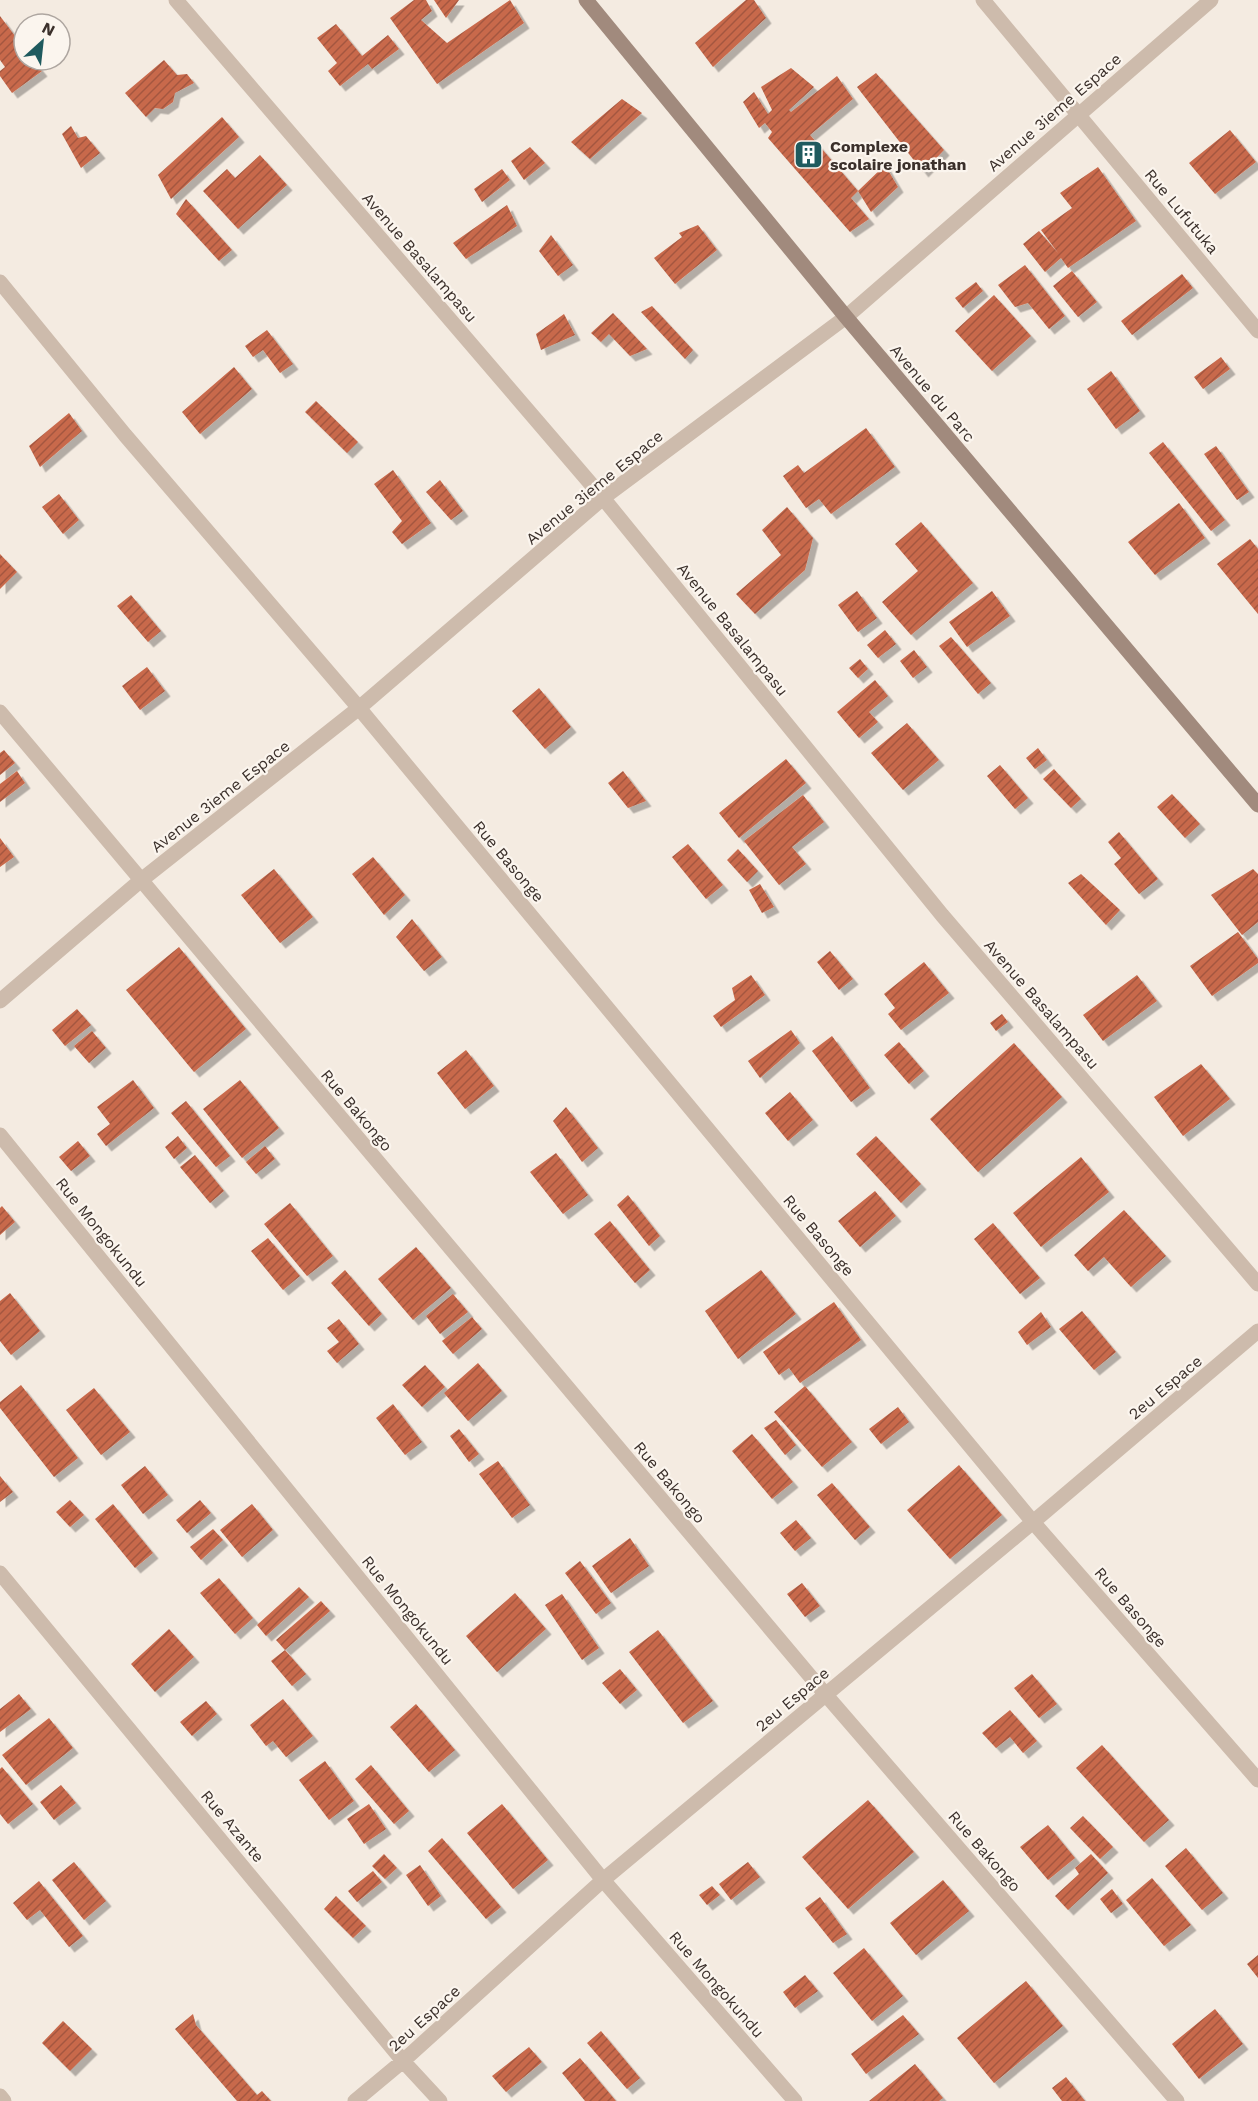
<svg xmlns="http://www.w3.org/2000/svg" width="1258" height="2101" viewBox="0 0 1258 2101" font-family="'Work Sans',sans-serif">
  <defs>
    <pattern id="building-hatch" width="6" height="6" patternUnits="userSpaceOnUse" patternTransform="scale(1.5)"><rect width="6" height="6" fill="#c8694b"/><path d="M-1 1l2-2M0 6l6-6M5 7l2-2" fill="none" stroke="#a4573f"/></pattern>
    <filter id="shadow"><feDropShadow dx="5.5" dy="5.5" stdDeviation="0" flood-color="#0004"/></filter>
  </defs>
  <rect width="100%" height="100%" fill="#f4ebe1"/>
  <path fill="url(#building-hatch)" filter="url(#shadow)" d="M 414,0 L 426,0 L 432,11 L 421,20 L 447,43 L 510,0 L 524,23 L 437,84 L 390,18 Z
    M 434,0 L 459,0 L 446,18 Z
    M 746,0 L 754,0 L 766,18 L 713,67 L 695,43 Z
    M 0,16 L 24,48 L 24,60 L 33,60 L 42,71 L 12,93 L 0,76 L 0,71 L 5,67 L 0,60 Z
    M 336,24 L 362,56 L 388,35 L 399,49 L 372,69 L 368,64 L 340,86 L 328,71 L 337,63 L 317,38 Z
    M 164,60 L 177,75 L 187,74 L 194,83 L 175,93 L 173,102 L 163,109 L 155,108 L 146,117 L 125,93 Z
    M 791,68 L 814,87 L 789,110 L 791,112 L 837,76 L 853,99 L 810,135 L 858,191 L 851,198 L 869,219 L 850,232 L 768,138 L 772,132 L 765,123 L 759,128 L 743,102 L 754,92 L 768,114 L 772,110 L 761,87 Z
    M 876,73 L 944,150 L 923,172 L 857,87 Z
    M 622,99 L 642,113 L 590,159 L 571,142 Z
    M 222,117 L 239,137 L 171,199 L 158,175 Z
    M 71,126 L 78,138 L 86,136 L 100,153 L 81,168 L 62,134 Z
    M 1230,130 L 1256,162 L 1215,194 L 1189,163 Z
    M 530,147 L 545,163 L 524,180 L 511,161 Z
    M 260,155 L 287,185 L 238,229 L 203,191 L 227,169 L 235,178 Z
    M 885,165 L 898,187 L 871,212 L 858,191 Z
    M 1098,167 L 1136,221 L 1068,268 L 1061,258 L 1045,272 L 1023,244 L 1039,231 L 1058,253 L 1041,230 L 1072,208 L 1060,193 Z
    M 502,169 L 510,180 L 482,202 L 474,189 Z
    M 186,199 L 232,250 L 219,261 L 176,214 Z
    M 507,205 L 517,226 L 466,259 L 453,243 Z
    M 698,225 L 717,250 L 675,284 L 654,258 L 682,237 L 679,233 Z
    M 551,235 L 573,265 L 558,276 L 539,251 Z
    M 1025,265 L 1065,316 L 1049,329 L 1028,303 L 1015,307 L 998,285 Z
    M 1072,271 L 1097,302 L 1078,317 L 1053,286 Z
    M 1182,274 L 1193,288 L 1132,335 L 1121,321 Z
    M 976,282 L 983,291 L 963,308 L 955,298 Z
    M 994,295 L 1031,336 L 992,371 L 955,331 Z
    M 652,306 L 693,350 L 685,359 L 641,312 Z
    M 613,313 L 647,349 L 630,356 L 609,334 L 601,342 L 591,333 Z
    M 564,314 L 575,335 L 541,350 L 536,334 Z
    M 267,330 L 293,364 L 280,373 L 263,350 L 253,357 L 245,346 Z
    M 1221,357 L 1230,369 L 1203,389 L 1194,377 Z
    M 234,367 L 252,389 L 200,434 L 182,412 Z
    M 1111,371 L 1140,411 L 1116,429 L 1087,389 Z
    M 316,401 L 358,442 L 347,453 L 305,412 Z
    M 69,413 L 82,431 L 40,467 L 29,446 Z
    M 866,428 L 895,467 L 831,514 L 819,499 L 806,508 L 783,476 L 798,465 L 804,473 Z
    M 1163,442 L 1225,520 L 1211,531 L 1149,453 Z
    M 1216,446 L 1249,492 L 1237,500 L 1204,454 Z
    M 393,470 L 431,523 L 402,544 L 392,532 L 402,521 L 374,484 Z
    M 440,480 L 463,511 L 451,520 L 426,492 Z
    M 59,494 L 79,520 L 63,534 L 42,507 Z
    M 1179,503 L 1205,538 L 1155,575 L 1128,542 Z
    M 787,507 L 813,538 L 805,570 L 755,614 L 736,594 L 781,555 L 762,530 Z
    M 921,522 L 973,583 L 911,635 L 882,602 L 918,571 L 895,544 Z
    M 1250,539 L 1258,549 L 1258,614 L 1217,564 Z
    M 0,554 L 17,572 L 0,589 Z
    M 857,591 L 877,618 L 858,632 L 838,605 Z
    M 992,591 L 1010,616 L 967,647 L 949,622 Z
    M 131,595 L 161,631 L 148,642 L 117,606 Z
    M 885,630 L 896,644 L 878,658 L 867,645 Z
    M 951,637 L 991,683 L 978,694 L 939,646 Z
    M 914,650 L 927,667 L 913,678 L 900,661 Z
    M 860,659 L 868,669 L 858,678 L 849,668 Z
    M 147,667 L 165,691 L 140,710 L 122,686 Z
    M 875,680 L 888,696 L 869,712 L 878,722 L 859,738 L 837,712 Z
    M 539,688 L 571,727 L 545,749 L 512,711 Z
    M 907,723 L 939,760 L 903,790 L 871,753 Z
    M 1038,748 L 1047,760 L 1035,769 L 1026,758 Z
    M 4,750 L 15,763 L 0,775 L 0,753 Z
    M 786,759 L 806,783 L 739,838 L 719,813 Z
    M 1000,765 L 1028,798 L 1015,809 L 987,776 Z
    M 1054,769 L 1081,799 L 1071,808 L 1043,779 Z
    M 17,771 L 25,783 L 0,802 L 0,784 Z
    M 623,771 L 646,801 L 628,808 L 608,783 Z
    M 1172,794 L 1200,824 L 1185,838 L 1157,807 Z
    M 803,795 L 824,822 L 792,847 L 806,864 L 779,885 L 744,841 Z
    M 1119,832 L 1158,879 L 1139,894 L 1114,864 L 1121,858 L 1108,842 Z
    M 0,838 L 14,857 L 0,867 Z
    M 688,844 L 723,885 L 706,899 L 672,857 Z
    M 738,849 L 758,871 L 747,882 L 727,860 Z
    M 373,857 L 405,895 L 384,915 L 352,874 Z
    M 274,869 L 313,917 L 280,943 L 241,895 Z
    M 1253,869 L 1258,874 L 1258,922 L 1242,935 L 1211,895 Z
    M 1081,874 L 1120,910 L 1106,925 L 1068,883 Z
    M 760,884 L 774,907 L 762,913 L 749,890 Z
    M 412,919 L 442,957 L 424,971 L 396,937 Z
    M 1238,932 L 1258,959 L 1258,963 L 1212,996 L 1190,966 Z
    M 179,947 L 246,1029 L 194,1072 L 126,990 Z
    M 830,951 L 853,979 L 839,990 L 817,962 Z
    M 924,962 L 949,993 L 901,1030 L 888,1014 L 895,1008 L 884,994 Z
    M 751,975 L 765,995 L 721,1027 L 713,1016 L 735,1000 L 732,988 Z
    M 1137,975 L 1157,1001 L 1103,1041 L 1083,1015 Z
    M 77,1009 L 91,1025 L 65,1046 L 52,1030 Z
    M 1002,1014 L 1008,1022 L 996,1031 L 990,1023 Z
    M 791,1030 L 800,1043 L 760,1078 L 748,1061 Z
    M 92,1031 L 106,1048 L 89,1063 L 74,1046 Z
    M 832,1036 L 870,1088 L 851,1102 L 812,1051 Z
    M 899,1042 L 924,1071 L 909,1084 L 884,1055 Z
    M 1014,1043 L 1062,1097 L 978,1172 L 930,1119 Z
    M 466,1050 L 494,1086 L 465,1109 L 437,1073 Z
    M 1201,1064 L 1230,1099 L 1183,1136 L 1154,1097 Z
    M 133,1080 L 154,1108 L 106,1146 L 97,1134 L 110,1124 L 97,1107 Z
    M 240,1080 L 279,1128 L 242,1158 L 203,1109 Z
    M 790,1092 L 813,1120 L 788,1141 L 765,1113 Z
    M 186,1101 L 230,1156 L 216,1167 L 171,1113 Z
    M 566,1107 L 598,1148 L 582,1162 L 553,1121 Z
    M 178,1136 L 187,1148 L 174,1159 L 165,1147 Z
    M 876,1136 L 921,1184 L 901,1203 L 856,1154 Z
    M 78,1141 L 90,1156 L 71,1171 L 59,1157 Z
    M 265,1146 L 275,1159 L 256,1174 L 246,1162 Z
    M 556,1153 L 588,1195 L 563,1214 L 530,1172 Z
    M 195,1155 L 224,1191 L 210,1203 L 180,1167 Z
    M 1081,1157 L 1109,1192 L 1041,1247 L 1013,1213 Z
    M 875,1191 L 896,1216 L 860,1247 L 838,1221 Z
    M 628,1195 L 660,1236 L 649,1246 L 617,1205 Z
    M 290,1203 L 333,1256 L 307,1276 L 264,1224 Z
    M 2,1206 L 15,1222 L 0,1235 L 0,1208 Z
    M 1124,1210 L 1166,1256 L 1131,1287 L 1104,1257 L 1088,1271 L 1074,1255 Z
    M 610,1221 L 650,1270 L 635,1283 L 594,1234 Z
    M 993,1223 L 1040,1278 L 1020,1294 L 974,1239 Z
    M 268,1238 L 300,1276 L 283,1290 L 251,1251 Z
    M 416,1247 L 451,1288 L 413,1320 L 378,1279 Z
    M 345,1270 L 382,1314 L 369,1326 L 331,1283 Z
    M 761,1270 L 796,1314 L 738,1359 L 705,1311 Z
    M 10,1293 L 40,1331 L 11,1355 L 0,1341 L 0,1301 Z
    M 453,1294 L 468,1312 L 440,1334 L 426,1316 Z
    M 834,1302 L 861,1340 L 800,1383 L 789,1368 L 779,1375 L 763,1352 Z
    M 1082,1311 L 1116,1352 L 1094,1370 L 1059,1329 Z
    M 1041,1312 L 1051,1327 L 1027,1345 L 1018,1332 Z
    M 472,1317 L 482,1329 L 453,1354 L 442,1341 Z
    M 339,1319 L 359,1344 L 337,1363 L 327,1351 L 339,1342 L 327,1328 Z
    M 478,1363 L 502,1391 L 468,1421 L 444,1393 Z
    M 425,1365 L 445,1387 L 422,1407 L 402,1385 Z
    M 21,1385 L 78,1458 L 54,1477 L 0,1408 L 0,1402 Z
    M 805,1386 L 852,1442 L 822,1467 L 774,1412 Z
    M 94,1388 L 130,1432 L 101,1455 L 66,1410 Z
    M 393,1404 L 422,1442 L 405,1455 L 376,1418 Z
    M 898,1407 L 909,1422 L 881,1444 L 869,1429 Z
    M 776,1420 L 796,1445 L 785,1455 L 764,1428 Z
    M 459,1429 L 479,1454 L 469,1462 L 450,1436 Z
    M 752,1434 L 793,1482 L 772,1499 L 732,1451 Z
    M 498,1461 L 530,1505 L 512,1518 L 479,1474 Z
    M 959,1465 L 1002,1515 L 950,1559 L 907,1510 Z
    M 145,1466 L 168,1495 L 143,1514 L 121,1485 Z
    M 0,1476 L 13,1492 L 0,1502 Z
    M 832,1483 L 870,1527 L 855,1540 L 817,1495 Z
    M 70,1500 L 84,1515 L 70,1527 L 56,1512 Z
    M 200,1500 L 211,1513 L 187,1533 L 176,1520 Z
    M 113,1504 L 153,1553 L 135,1568 L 95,1519 Z
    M 252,1504 L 273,1530 L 242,1557 L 220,1530 Z
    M 796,1520 L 811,1538 L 795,1551 L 780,1533 Z
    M 213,1529 L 223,1540 L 201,1560 L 190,1547 Z
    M 630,1538 L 649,1566 L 611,1593 L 592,1566 Z
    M 580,1561 L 611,1603 L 596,1614 L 565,1573 Z
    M 219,1578 L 253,1618 L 235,1634 L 200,1593 Z
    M 802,1583 L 820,1606 L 805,1617 L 787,1594 Z
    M 299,1587 L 309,1597 L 266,1636 L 257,1625 Z
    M 515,1593 L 546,1629 L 497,1672 L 466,1636 Z
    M 562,1594 L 599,1648 L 582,1660 L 545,1605 Z
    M 321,1601 L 330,1611 L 285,1650 L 306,1674 L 292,1686 L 271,1661 L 285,1650 L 276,1640 Z
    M 169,1629 L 194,1657 L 155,1692 L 131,1664 Z
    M 658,1630 L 713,1701 L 683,1723 L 629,1652 Z
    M 620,1669 L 637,1690 L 620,1704 L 602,1683 Z
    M 1032,1674 L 1057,1704 L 1039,1718 L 1014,1688 Z
    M 19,1694 L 31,1709 L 0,1732 L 0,1709 Z
    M 283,1699 L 313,1736 L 286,1757 L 273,1741 L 266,1746 L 250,1725 Z
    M 206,1701 L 217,1714 L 192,1736 L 180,1722 Z
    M 416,1704 L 455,1750 L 429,1772 L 390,1727 Z
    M 1010,1710 L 1037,1741 L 1023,1753 L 1010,1737 L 996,1748 L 982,1733 Z
    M 49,1718 L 73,1748 L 26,1785 L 2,1755 Z
    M 1102,1745 L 1169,1820 L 1144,1842 L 1076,1768 Z
    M 325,1761 L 354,1801 L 329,1820 L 299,1780 Z
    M 371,1765 L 409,1811 L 394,1824 L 355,1779 Z
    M 2,1767 L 33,1804 L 8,1824 L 0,1814 L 0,1769 Z
    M 61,1785 L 76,1803 L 54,1820 L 40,1802 Z
    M 868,1800 L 914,1852 L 848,1909 L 802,1857 Z
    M 369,1804 L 386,1829 L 364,1844 L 347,1819 Z
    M 502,1804 L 548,1860 L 513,1889 L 467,1833 Z
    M 1083,1816 L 1113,1847 L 1100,1859 L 1070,1828 Z
    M 1048,1825 L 1075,1858 L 1048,1880 L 1020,1847 Z
    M 442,1838 L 501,1907 L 486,1919 L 428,1851 Z
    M 1186,1848 L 1223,1893 L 1202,1910 L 1165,1866 Z
    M 384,1854 L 397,1868 L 385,1879 L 372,1866 Z
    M 1091,1854 L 1108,1873 L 1068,1910 L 1055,1896 L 1079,1874 L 1075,1868 Z
    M 74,1862 L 106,1901 L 84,1920 L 52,1880 Z
    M 748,1862 L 760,1877 L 731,1900 L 719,1884 Z
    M 420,1865 L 441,1896 L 428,1906 L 406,1875 Z
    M 373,1871 L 382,1882 L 357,1902 L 348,1891 Z
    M 1152,1878 L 1191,1925 L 1164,1946 L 1126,1900 Z
    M 943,1880 L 969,1911 L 916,1955 L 890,1923 Z
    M 39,1881 L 83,1936 L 69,1947 L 40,1910 L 27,1920 L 13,1903 Z
    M 712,1886 L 720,1895 L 707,1905 L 699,1895 Z
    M 1112,1889 L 1123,1904 L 1111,1913 L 1100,1899 Z
    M 336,1896 L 366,1926 L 353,1938 L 324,1909 Z
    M 820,1897 L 847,1934 L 833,1943 L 805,1908 Z
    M 864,1948 L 903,1996 L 872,2021 L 833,1973 Z
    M 1258,1955 L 1258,1978 L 1247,1964 Z
    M 805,1975 L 818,1991 L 795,2008 L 783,1992 Z
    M 1026,1981 L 1063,2026 L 994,2083 L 957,2038 Z
    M 1215,2009 L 1243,2044 L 1199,2079 L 1172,2044 Z
    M 193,2014 L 196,2025 L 257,2095 L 262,2091 L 271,2101 L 237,2101 L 175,2029 Z
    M 903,2015 L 919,2034 L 866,2074 L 851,2054 Z
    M 63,2021 L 92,2049 L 70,2071 L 42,2043 Z
    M 601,2031 L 640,2078 L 627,2089 L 587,2043 Z
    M 529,2047 L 542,2062 L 506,2092 L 492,2076 Z
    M 580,2058 L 616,2101 L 585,2101 L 562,2073 Z
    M 915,2064 L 943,2098 L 939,2101 L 869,2101 Z
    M 1066,2077 L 1085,2101 L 1062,2101 L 1052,2088 Z"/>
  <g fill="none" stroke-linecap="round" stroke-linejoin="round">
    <path stroke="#cdbbac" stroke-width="15" d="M 176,0 L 603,498 L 942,915 L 1258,1284
      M 983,0 L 1258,331
      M 0,282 L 125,435 L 359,708 L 1033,1522 L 1258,1780
      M 0,712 L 826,1695 L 1177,2101
      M 0,1001 L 140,881 L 359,708 L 603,498 L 846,317 L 1211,0
      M 0,1135 L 603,1880 L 795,2101
      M 0,1573 L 403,2061 L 440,2101
      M 0,2096 L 4,2101
      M 355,2101 L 403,2061 L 603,1880 L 1033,1522 L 1258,1331"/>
    <path stroke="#a18a7d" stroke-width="15" d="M 586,0 L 846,317 L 1258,805"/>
  </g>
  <defs>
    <symbol id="building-square" viewBox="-11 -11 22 22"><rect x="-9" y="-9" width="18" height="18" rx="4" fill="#1f5a5e" stroke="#fbf5ee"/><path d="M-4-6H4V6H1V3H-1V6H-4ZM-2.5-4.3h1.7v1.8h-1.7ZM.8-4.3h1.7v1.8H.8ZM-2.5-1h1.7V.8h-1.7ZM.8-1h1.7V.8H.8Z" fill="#fff"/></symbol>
  </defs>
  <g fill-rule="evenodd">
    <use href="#building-square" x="792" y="138" width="33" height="33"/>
  </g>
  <g text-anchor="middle" stroke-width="4.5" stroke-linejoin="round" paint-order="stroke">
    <g font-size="16" fill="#3b302b" stroke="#fbf5ee">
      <text transform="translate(1054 112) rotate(-41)" y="6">Avenue 3ieme Espace</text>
      <text transform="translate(1182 211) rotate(50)" y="6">Rue Lufutuka</text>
      <text transform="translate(420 257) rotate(49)" y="6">Avenue Basalampasu</text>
      <text transform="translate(933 393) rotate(50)" y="6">Avenue du Parc</text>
      <text transform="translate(594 487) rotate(-39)" y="6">Avenue 3ieme Espace</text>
      <text transform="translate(733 629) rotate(51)" y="6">Avenue Basalampasu</text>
      <text transform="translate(220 796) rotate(-38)" y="6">Avenue 3ieme Espace</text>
      <text transform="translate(509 861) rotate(50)" y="6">Rue Basonge</text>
      <text transform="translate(1042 1004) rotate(49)" y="6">Avenue Basalampasu</text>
      <text transform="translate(357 1110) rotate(50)" y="6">Rue Bakongo</text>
      <text transform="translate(102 1232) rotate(51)" y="6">Rue Mongokundu</text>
      <text transform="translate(819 1235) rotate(50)" y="6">Rue Basonge</text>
      <text transform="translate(1165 1387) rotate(-40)" y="6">2eu Espace</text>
      <text transform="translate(670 1482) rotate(50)" y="6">Rue Bakongo</text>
      <text transform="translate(1131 1607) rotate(49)" y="6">Rue Basonge</text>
      <text transform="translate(408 1610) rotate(51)" y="6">Rue Mongokundu</text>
      <text transform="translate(792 1699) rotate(-40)" y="6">2eu Espace</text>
      <text transform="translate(233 1826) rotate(50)" y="6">Rue Azante</text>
      <text transform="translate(985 1851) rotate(49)" y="6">Rue Bakongo</text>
      <text transform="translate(717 1984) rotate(49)" y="6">Rue Mongokundu</text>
      <text transform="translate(424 2018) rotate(-42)" y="6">2eu Espace</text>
    </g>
    <g font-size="16" font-weight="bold" fill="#3b302b" stroke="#fbf5ee" text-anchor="start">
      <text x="830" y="152">Complexe<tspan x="830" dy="18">scolaire jonathan</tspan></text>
    </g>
  </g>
  <g transform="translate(42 42) rotate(27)"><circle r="28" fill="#fbf5ee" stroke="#aea6a0" stroke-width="1.5"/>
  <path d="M0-4.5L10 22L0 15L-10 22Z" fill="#1f5a5e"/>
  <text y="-9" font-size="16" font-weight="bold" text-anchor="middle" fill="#3b302b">N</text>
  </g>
</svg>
